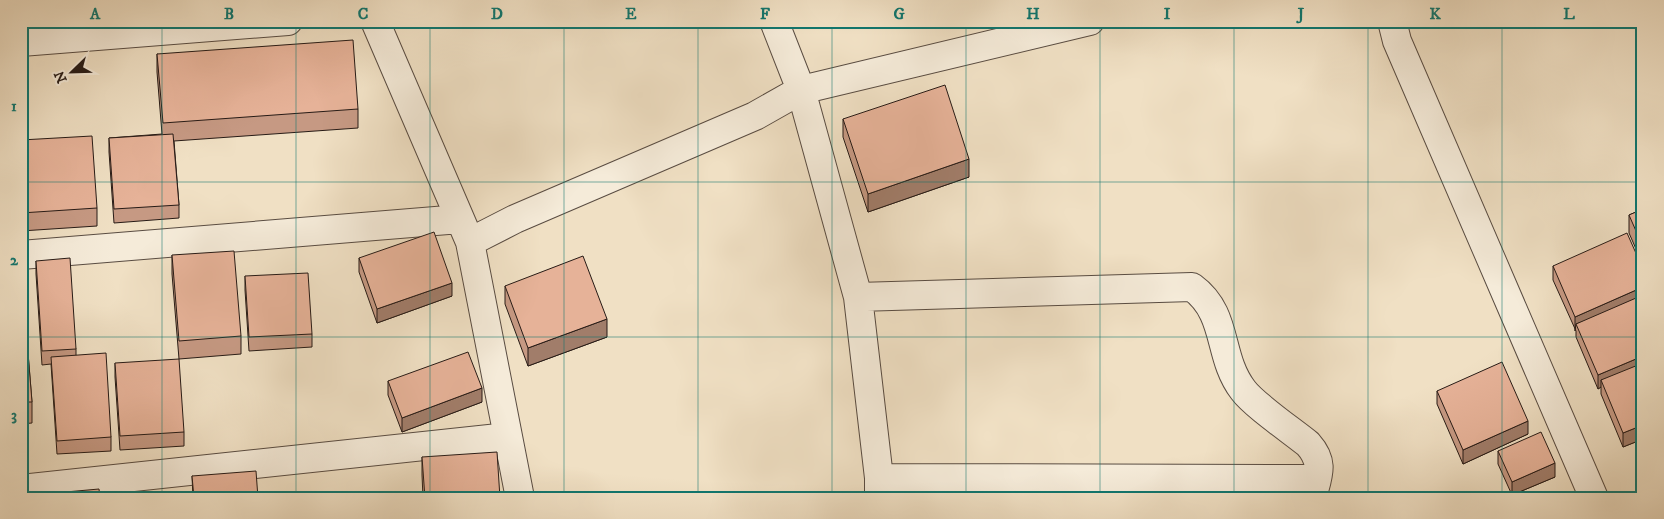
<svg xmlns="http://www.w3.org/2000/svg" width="1664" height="519" viewBox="0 0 1664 519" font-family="'IM FELL DW Pica',serif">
  <rect width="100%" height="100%" fill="#f0e0c4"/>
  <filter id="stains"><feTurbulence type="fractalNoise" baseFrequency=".004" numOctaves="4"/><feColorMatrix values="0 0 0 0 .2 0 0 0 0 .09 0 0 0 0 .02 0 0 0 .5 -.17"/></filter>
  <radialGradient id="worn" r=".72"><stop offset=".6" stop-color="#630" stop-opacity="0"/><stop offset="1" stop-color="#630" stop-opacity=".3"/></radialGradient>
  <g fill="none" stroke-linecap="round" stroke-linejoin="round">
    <defs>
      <path id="minor" d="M 375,21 L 470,242 L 520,498
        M 774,21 L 801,90 L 858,297 L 879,478 L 879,498
        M 1392,21 L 1397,41 L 1594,498
        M 21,42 L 288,21
        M 470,242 L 515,219 L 755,116 L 801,90 L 1090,21
        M 21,255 L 460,219
        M 858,297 L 1192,287 C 1229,314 1217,356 1243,390 C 1254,405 1292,431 1308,444 C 1325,463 1318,475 1312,498
        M 879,478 L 1317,479
        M 21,489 L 508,437"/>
    </defs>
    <use href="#minor" stroke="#594c42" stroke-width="30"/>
    <use href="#minor" stroke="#f5ebd9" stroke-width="28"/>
  </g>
  <path fill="#c69983" stroke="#271b16" d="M 157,54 L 358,109 L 358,128 L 174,141 L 179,205 L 179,218 L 114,223 L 109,152 L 109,138 L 162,134 L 157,72 Z
    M 21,106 L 23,140 L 97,208 L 97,226 L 21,231 Z
    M 843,119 L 969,177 L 868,212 L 843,137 Z
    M 1643,209 L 1643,265 L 1629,233 L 1629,215 Z
    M 172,255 L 241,336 L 241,354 L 179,359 L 172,274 Z
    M 359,258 L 452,296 L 377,323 L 359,272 Z
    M 36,261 L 76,349 L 76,355 L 111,437 L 111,451 L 57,454 L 51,364 L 42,365 L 36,274 Z
    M 1553,266 L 1643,269 L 1643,439 L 1623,447 L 1601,394 L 1601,387 L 1598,389 L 1576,337 L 1576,331 L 1553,280 Z
    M 21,267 L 32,402 L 32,423 L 21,424 Z
    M 245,276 L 312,334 L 312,347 L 249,351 L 245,290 Z
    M 505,286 L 607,337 L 528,366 L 505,304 Z
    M 115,363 L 184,432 L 184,446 L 120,450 L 115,377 Z
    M 388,381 L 482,402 L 402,432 L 388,395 Z
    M 1437,391 L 1528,434 L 1463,464 L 1437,404 Z
    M 1498,451 L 1555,477 L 1512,495 L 1498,464 Z
    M 422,457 L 500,498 L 423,498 L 422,475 Z
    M 192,476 L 258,498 L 193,498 Z"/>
  <path fill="#a17d6a" stroke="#271b16" d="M 992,21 L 999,21 L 992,24 Z
    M 969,159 L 969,177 L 868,212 L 868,194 Z
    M 452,283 L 452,296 L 377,323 L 377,309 Z
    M 1643,287 L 1643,301 L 1576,324 L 1575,331 L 1575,317 Z
    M 607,319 L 607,337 L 528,366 L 528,348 Z
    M 1643,356 L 1643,370 L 1601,380 L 1601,387 L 1598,389 L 1598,375 Z
    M 482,388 L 482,402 L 402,432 L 402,418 Z
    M 1528,421 L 1528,434 L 1463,464 L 1463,450 Z
    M 1643,425 L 1643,439 L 1623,447 L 1623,433 Z
    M 1555,463 L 1555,477 L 1512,495 L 1512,482 Z"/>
  <path fill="#e6b298" stroke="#271b16" d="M 353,40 L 358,109 L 163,123 L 157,54 Z
    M 945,85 L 969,159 L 868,194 L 843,119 Z
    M 21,106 L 23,140 L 21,140 Z
    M 173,134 L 179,205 L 114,209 L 109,138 Z
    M 92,136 L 97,208 L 21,213 L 21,140 Z
    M 1643,209 L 1643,247 L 1629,215 Z
    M 434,232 L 452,283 L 377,309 L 359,258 Z
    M 1627,233 L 1643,269 L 1643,287 L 1575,317 L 1553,266 Z
    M 234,251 L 241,336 L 179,341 L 172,255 Z
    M 583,256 L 607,319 L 528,348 L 505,286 Z
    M 70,258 L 76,349 L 42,351 L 36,261 Z
    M 21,267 L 32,402 L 21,402 Z
    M 308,273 L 312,334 L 249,337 L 245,276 Z
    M 1643,295 L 1643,356 L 1598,375 L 1576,324 Z
    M 468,352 L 482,388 L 402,418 L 388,381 Z
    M 106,353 L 111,437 L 57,441 L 51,357 Z
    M 179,359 L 184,432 L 120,436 L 115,363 Z
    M 1502,362 L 1528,421 L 1463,450 L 1437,391 Z
    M 1643,363 L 1643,425 L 1623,433 L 1601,380 Z
    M 1541,432 L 1555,463 L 1512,482 L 1498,451 Z
    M 497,452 L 500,498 L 425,498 L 422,457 Z
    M 256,471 L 258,498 L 194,498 L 192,476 Z
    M 99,489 L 100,498 L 21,498 L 21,496 Z"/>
  <path fill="none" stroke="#0f766e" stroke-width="1" stroke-opacity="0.55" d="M 162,21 L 162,498M 296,21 L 296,498M 430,21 L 430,498M 564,21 L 564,498M 698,21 L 698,498M 832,21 L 832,498M 966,21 L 966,498M 1100,21 L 1100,498M 1234,21 L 1234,498M 1368,21 L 1368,498M 1502,21 L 1502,498M 21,182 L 1643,182M 21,337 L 1643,337"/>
  <rect width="1664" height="519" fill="none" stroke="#f0e0c4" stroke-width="55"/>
  <g transform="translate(72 72) rotate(247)" stroke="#f5ebd9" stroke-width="4" paint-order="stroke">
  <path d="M0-4L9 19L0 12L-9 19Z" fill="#271b16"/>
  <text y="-8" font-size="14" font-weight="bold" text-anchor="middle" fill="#271b16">N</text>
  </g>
  <rect x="28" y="28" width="1608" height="464" fill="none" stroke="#0f766e" stroke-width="2"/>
  <g font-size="16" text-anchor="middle" font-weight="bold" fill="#0f766e">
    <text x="95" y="19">A</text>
    <text x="229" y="19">B</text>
    <text x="363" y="19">C</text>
    <text x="497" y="19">D</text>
    <text x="631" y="19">E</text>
    <text x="765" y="19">F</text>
    <text x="899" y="19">G</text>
    <text x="1033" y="19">H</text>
    <text x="1167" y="19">I</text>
    <text x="1301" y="19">J</text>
    <text x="1435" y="19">K</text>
    <text x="1569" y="19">L</text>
    <text x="14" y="111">1</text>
    <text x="14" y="265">2</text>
    <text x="14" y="420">3</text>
  </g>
  <rect width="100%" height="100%" filter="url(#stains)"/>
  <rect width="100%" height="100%" fill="url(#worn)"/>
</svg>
